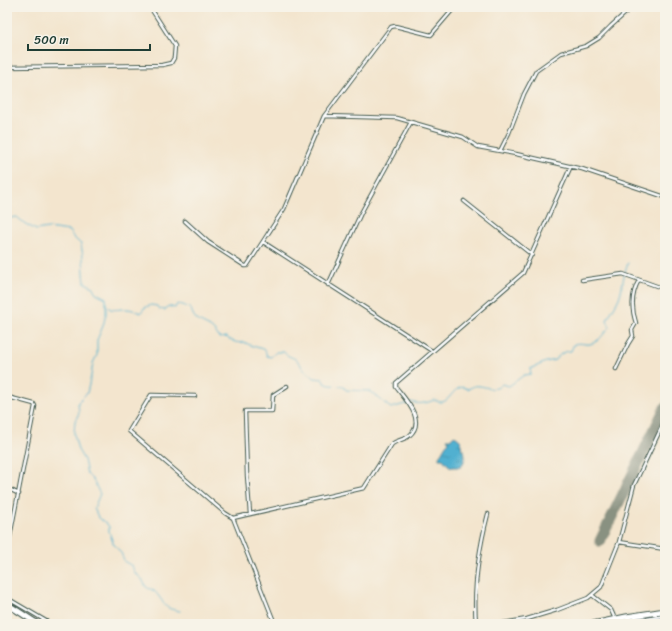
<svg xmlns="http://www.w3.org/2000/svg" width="672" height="631" viewBox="0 0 672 631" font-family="Sriracha,sans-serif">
  <defs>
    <pattern id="water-ripples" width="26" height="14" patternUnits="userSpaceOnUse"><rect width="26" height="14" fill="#51b0d0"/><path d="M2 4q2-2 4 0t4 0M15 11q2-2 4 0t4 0" fill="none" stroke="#4390aa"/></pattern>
  </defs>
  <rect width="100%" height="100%" fill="#f7f3e8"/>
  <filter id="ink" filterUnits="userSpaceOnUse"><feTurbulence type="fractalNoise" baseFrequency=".025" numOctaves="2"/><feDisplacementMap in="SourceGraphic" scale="8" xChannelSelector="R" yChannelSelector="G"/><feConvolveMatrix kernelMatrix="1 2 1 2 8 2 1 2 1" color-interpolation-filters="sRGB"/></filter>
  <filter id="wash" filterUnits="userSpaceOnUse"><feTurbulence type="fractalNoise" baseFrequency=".012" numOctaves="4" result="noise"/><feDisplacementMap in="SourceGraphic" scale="16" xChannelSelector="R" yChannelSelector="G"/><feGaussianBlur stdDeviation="0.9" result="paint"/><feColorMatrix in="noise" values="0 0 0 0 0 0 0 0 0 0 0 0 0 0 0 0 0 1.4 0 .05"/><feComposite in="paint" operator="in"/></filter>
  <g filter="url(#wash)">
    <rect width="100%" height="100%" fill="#f3e5ce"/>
    <path fill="url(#water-ripples)" stroke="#387682" d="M 454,435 L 461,441 L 461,444 L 462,451 L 464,450 C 466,458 465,460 461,467 L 451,467 L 447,464 L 443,459 L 439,459 L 439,456 C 443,452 444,446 449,442 L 447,439 L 450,439 Z"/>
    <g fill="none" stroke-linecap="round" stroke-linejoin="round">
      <path stroke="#51b0d0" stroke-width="1" d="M 7,223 L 10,218 L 17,217 L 24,223 L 36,230 L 48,228 L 69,231 L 74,238 L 81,244 C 84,257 83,270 85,283 L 92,286 L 96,293 L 106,298 L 106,314 L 103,326 L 97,340 L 97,355 L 93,363 L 91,376 L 87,393 L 78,402 L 79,413 L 75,421 L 74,434 L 78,450 L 84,460 L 87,474 L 93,480 L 100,494 L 94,508 L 98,517 L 109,526 L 109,531 L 113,543 L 121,553 L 125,562 L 132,566 L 135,573 L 142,579 L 146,587 C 149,589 155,590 157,594 C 167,606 162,608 180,611
        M 106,305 C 111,313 119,308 128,309 C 132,309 137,312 141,313 L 144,308 L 151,305 L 157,306 L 159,309 L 165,310 L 168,306 L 175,308 L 177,304 L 183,305 L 191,309 C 196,328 211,320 219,338 L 226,337 C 232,341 237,344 244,342 C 250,346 258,347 265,350 L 267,356 L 271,357 L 276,352 L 284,352 C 287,357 294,357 298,361 C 301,364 301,367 304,370 C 307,373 310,373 314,378 L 323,379 L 324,383 L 330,385 L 343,386 L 346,390 L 368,391 L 374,394 L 388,406 L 391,408 L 412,402 C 418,405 427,403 434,400 C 450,408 449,389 463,387 L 468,389 C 470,388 472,387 474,386 C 484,384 494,394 502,384 L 509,386 L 524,375 L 531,374 L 530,369 L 546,362 L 555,360 C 560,354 564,351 571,351 L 574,344 C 582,342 585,345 590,344 C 601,341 603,333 610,327 L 607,320 C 610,312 616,306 619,298 C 623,287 623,274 628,263"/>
      <path stroke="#899181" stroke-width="11" d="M 600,541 L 665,408"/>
    </g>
  </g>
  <g filter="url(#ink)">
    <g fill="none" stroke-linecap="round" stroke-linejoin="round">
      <defs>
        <path id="minor" d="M 7,67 L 162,65 L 171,63 L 174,58 L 175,46 L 150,7
          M 324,116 L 391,27 L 395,26 L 431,35 L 455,7
          M 500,151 L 509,133 L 524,94 L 536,71 L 561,53 L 586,46 L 599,38 L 611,26 L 632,7
          M 464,201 L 532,255
          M 185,221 L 208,242 L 245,266 L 247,266 L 284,209 L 324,116 L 397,118 L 463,137 L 478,147 L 516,154 L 582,169 L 665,197
          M 263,242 L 432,351
          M 582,280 L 623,274 L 665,289
          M 328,285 L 361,213 L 411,122
          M 616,369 L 628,344 L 633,336 L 632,330 L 636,323 C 631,308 631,294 639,280
          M 195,396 L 151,395 L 129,431 L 225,513 L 233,518 L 275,624
          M 7,488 L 19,494
          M 250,514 L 247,475 L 245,411 L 272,411 L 273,395 L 287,386
          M 233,518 L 364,488 L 392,444 C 397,440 404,440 409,436 C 427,421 405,399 396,387 L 396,383 L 523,273 L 571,166
          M 619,542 L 665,549
          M 7,552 L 35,406 L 34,404 L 8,397
          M 592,595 L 611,610 L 615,619
          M 7,598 L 51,624
          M 7,619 L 13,624
          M 476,624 C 473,588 479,549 488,514
          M 498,624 L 527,619 L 557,610 L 588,598 L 601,587 L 619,542 L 634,485 L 665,420
          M 616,624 L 665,616"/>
        <path id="highway" d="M 7,604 L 38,624
          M 593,624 L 626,617 L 665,611"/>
      </defs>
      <use href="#minor" stroke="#3f564b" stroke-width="4.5"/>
      <use href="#highway" stroke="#3f564b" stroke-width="7"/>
      <use href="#minor" stroke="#fff" stroke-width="2.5"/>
      <use href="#highway" stroke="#fff" stroke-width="5"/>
    </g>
  </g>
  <rect width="672" height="631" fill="none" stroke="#f7f3e8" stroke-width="24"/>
  <path d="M28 44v6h122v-6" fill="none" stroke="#1f3d34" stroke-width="2"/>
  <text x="34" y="44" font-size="12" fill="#1f3d34" stroke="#f7f3e8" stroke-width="3" paint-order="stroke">500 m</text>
</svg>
